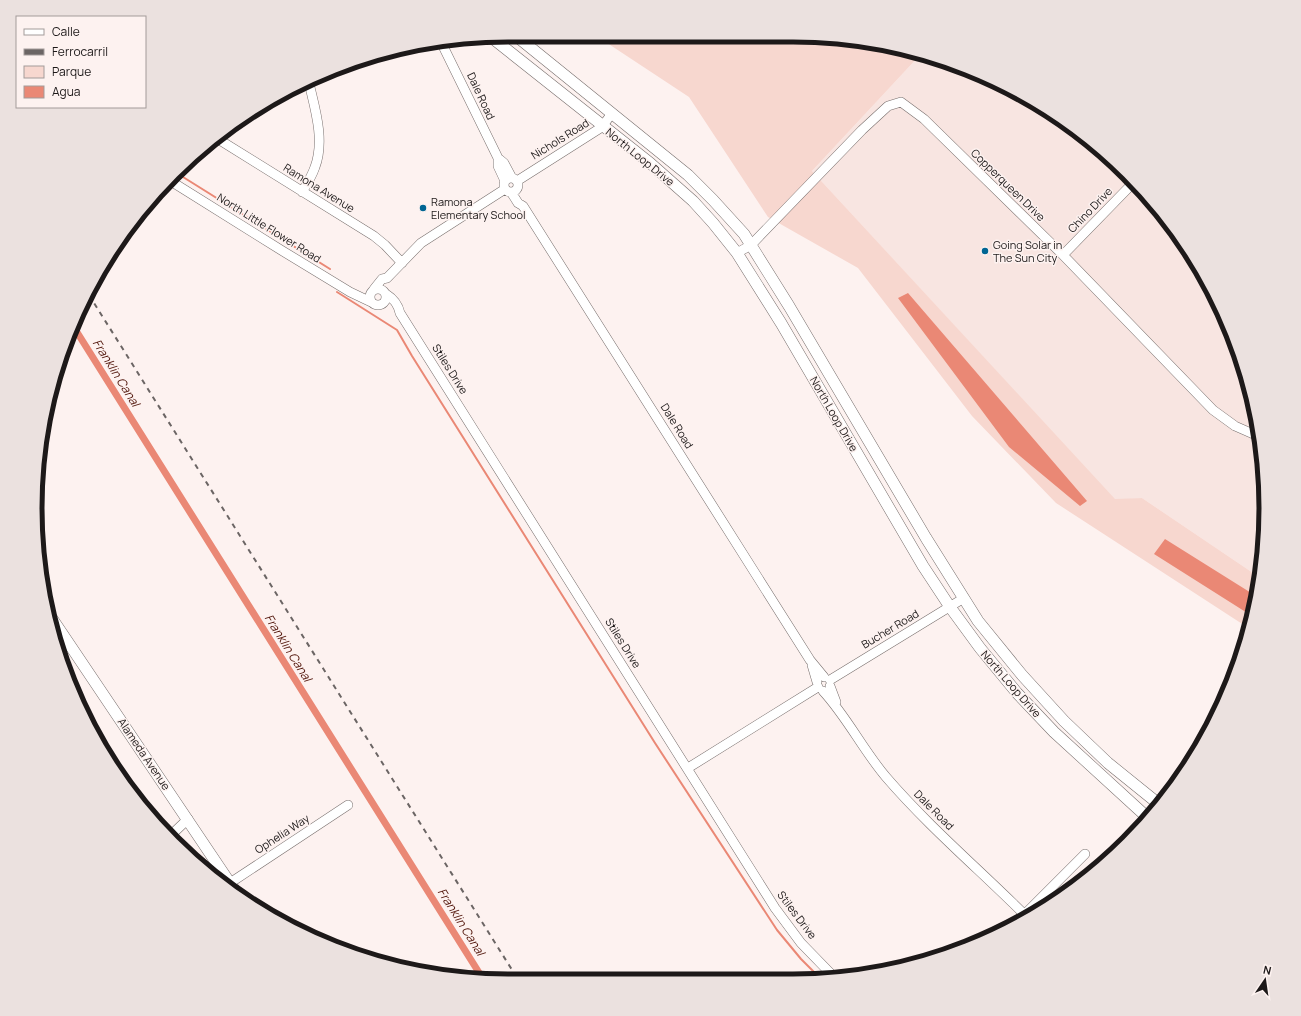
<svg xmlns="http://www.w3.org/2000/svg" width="1301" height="1016" viewBox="0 0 1301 1016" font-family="Manrope,sans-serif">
  <rect width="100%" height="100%" fill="#fdf2f0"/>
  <path fill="#f8e5e1" d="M 920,55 L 945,60 L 1029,98 L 1105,152 L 1149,196 L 1203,271 L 1241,356 L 1262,446 L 1265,539 L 1259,577 L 1142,498 L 1115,500 L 812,171 Z"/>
  <path fill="#f7d7cf" d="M 595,35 L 824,36 L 920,55 L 812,171 L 1115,499 L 1142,498 L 1259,577 L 1250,629 L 1056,503 L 972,416 L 858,268 L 768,217 L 689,97 Z"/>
  <path fill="#ea8875" d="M 908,293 L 1087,501 L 1080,506 L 1009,447 L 898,298 Z
    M 1165,539 L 1256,596 L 1252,616 L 1154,554 Z"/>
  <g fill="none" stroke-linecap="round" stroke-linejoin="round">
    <path stroke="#ea8875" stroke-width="2" d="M 175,172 L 330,269
      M 337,292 L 397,330 L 412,356 L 655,743 L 777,930 L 801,959 L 822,980"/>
    <path stroke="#ea8875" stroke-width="7" d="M 75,329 L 483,979"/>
    <defs>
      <path id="minor" d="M 442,44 L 498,158 L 504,163 L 512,178
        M 218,139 L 374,236 L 385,245 L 402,263
        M 498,158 L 498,166 L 505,181
        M504 185a7 7 0 1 1 14 0a7 7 0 1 1-14 0Z
        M 169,180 L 281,250 L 350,292 L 371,302
        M 517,181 L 602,127 L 612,113
        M 302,192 C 307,184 312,176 315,167 C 325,140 315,109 309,83
        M 511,192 L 518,203 L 523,206 L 810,660 L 824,677
        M 737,253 L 751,245 L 862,130 L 888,106 L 901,102 L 924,119 L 1063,255 L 1213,410 L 1235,426 L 1260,437
        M 1063,255 L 1134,182
        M370 297a8 8 0 1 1 16 0a8 8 0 1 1-16 0Z
        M 374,289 L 382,279 L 387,278 L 421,243 L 505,189
        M 386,294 C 394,299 398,304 400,313 L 775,908 L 801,943 L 835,978
        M 812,665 L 817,682
        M 830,680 L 964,598
        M 830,686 L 836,702
        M 823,691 C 847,717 863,750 886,777 C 929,827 981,871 1028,918
        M 688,768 L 818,687
        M 169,837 L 188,819
        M 230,883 L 348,805
        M 1024,915 L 1085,854"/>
      <path id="major" d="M 515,35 L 688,175 L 713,200 L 744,234 L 789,306 L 926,538 L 978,621 L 1022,675 L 1064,721 L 1108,763 L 1160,805
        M 491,37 L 650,163 L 693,201 L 713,223 L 737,253 L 781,323 L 923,566 L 950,607 L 980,648 L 1017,693 L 1054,732 L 1148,818
        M 49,614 L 238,895"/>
    </defs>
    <use href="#minor" stroke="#776e6c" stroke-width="10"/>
    <use href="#major" stroke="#776e6c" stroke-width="12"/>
    <use href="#minor" stroke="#fff" stroke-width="9"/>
    <use href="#major" stroke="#fff" stroke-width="11"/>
    <path stroke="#6b6564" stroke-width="2" stroke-dasharray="5 5" stroke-linecap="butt" d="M 89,295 L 519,981"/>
  </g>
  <g fill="#006593" stroke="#fdf2f0" stroke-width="1.5">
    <circle cx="423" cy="208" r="4"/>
    <circle cx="985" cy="251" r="4"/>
  </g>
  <g text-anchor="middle" stroke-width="3" stroke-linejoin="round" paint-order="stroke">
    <g font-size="11" fill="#1d1919" stroke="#fdf2f0">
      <text transform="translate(481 96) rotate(65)" y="4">Dale Road</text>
      <text transform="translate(560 139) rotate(-32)" y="4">Nichols Road</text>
      <text transform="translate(640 157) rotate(39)" y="4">North Loop Drive</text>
      <text transform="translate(1008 185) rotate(44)" y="4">Copperqueen Drive</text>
      <text transform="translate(319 188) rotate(32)" y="4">Ramona Avenue</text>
      <text transform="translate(1090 210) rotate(-46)" y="4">Chino Drive</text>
      <text transform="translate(269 228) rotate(32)" y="4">North Little Flower Road</text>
      <text transform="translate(450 369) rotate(58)" y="4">Stiles Drive</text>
      <text transform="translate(834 414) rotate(60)" y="4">North Loop Drive</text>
      <text transform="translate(677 426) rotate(58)" y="4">Dale Road</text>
      <text transform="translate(890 629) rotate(-31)" y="4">Bucher Road</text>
      <text transform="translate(623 643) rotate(58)" y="4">Stiles Drive</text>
      <text transform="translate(1011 684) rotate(49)" y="4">North Loop Drive</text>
      <text transform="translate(144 754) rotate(56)" y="4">Alameda Avenue</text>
      <text transform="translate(934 810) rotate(45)" y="4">Dale Road</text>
      <text transform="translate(282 834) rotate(-33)" y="4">Ophelia Way</text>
      <text transform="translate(797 915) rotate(53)" y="4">Stiles Drive</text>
    </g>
    <g font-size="11" fill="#1d1919" stroke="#fdf2f0" text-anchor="start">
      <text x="431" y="206">Ramona<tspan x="431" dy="13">Elementary School</tspan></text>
      <text x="993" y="249">Going Solar in<tspan x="993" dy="13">The Sun City</tspan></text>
    </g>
    <g font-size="12" font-style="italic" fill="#501409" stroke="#fdf2f0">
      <text transform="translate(116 373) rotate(58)" y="4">Franklin Canal</text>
      <text transform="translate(288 648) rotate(58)" y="4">Franklin Canal</text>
      <text transform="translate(461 922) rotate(58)" y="4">Franklin Canal</text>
    </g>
  </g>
  <path d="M0 0H1301V1016H0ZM508 42H793A466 466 0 0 1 1259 508V508A466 466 0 0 1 793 974H508A466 466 0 0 1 42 508V508A466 466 0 0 1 508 42Z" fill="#ebe1df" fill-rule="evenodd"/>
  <path fill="none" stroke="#1d1919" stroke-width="5" d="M508 42H793A466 466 0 0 1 1259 508V508A466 466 0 0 1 793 974H508A466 466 0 0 1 42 508V508A466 466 0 0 1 508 42Z"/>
  <rect x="16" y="16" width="130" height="92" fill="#fdf2f0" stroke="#a39b9a"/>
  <rect x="24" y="29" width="20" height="6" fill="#ffffff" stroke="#a39b9a"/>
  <text x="52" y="36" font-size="12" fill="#1d1919">Calle</text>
  <rect x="24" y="49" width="20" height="6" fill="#6b6564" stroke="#a39b9a"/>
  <text x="52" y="56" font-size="12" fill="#1d1919">Ferrocarril</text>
  <rect x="24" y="66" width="20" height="12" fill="#f7d7cf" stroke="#a39b9a"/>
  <text x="52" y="76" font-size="12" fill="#1d1919">Parque</text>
  <rect x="24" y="86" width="20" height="12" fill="#ea8875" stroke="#a39b9a"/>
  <text x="52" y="96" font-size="12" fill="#1d1919">Agua</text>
  <g transform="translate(1265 980) rotate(13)" stroke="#fdf2f0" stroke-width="3" paint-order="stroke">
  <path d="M0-3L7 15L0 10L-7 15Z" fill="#1d1919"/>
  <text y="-6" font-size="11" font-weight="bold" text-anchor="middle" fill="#1d1919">N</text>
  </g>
</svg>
